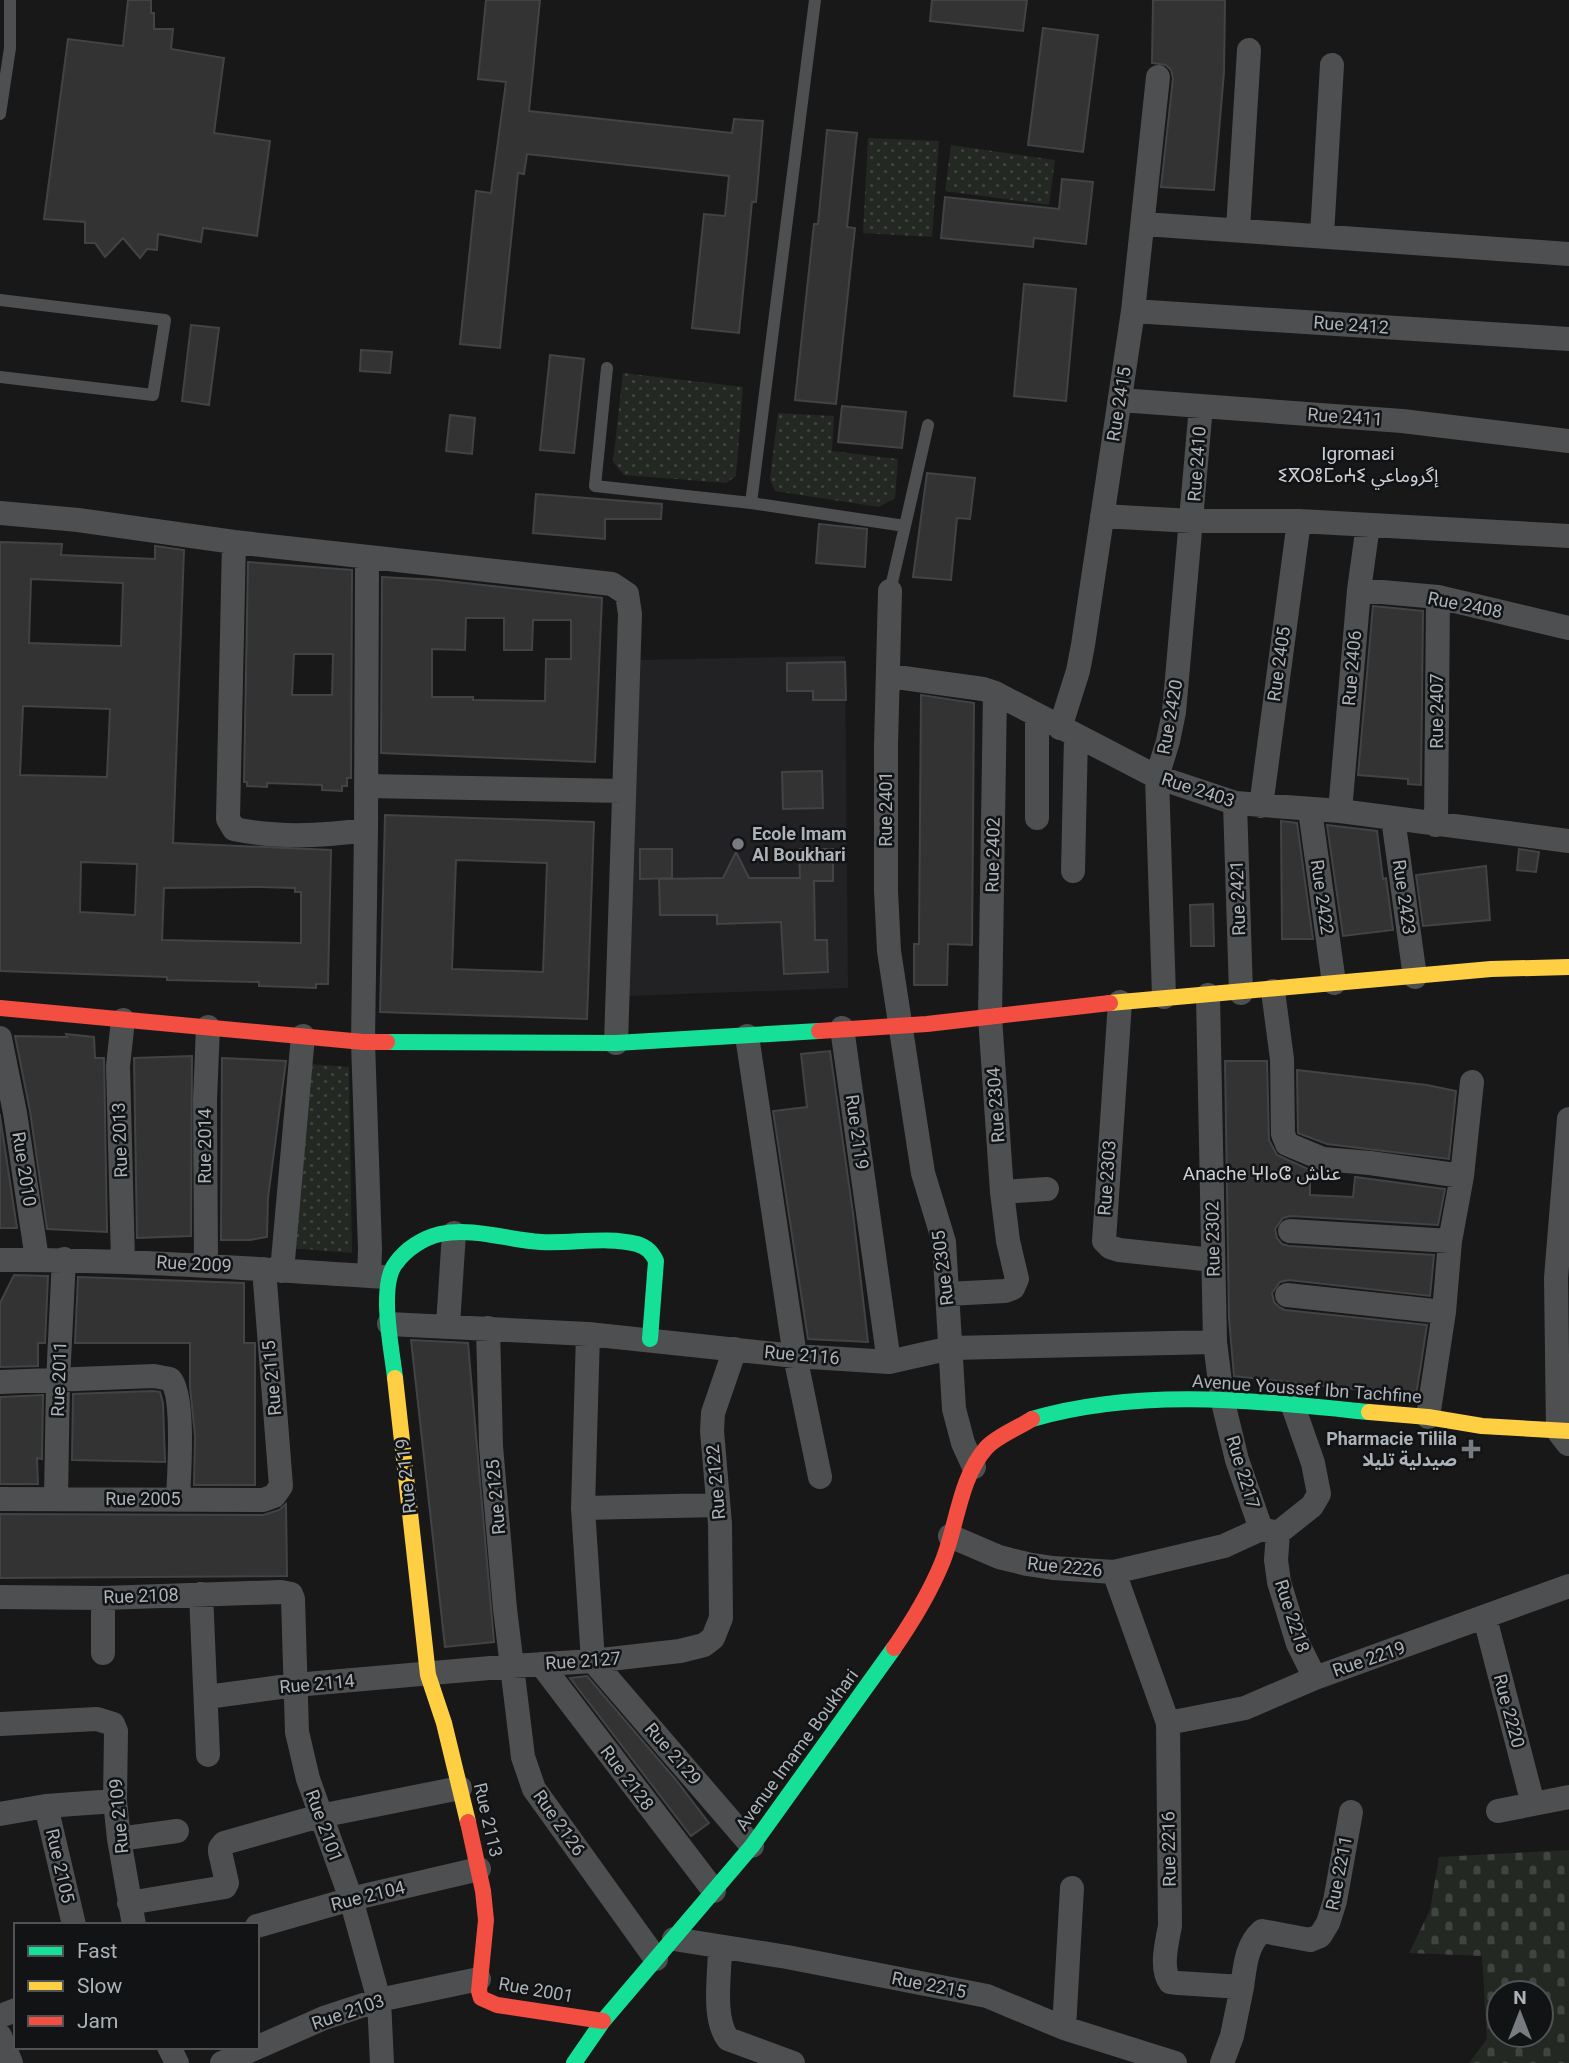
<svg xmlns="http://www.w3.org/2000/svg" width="1569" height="2063" viewBox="0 0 1569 2063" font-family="Roboto,'Noto Sans Arabic','Noto Sans Tifinagh',sans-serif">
  <defs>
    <pattern id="grass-dots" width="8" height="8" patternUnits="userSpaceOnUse" patternTransform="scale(1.75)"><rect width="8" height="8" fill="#232823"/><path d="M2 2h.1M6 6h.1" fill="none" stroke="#404541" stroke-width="1.8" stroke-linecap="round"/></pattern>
    <pattern id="cemetery-stones" width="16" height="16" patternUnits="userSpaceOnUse" patternTransform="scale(1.75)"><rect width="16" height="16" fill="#232823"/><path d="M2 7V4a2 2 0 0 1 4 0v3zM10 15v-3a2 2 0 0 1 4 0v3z" fill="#404541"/></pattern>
  </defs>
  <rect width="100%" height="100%" fill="#181819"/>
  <path fill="#222224" d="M 845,656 L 848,988 L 629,996 L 631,660 Z"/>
  <path fill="url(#grass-dots)" d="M 868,138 L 939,141 L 932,237 L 863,233 Z
    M 951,145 L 1055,160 L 1049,205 L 945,191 Z
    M 623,373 L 743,387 L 736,476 L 726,483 L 624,475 L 613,462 Z
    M 778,413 L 834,416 L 832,451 L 898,459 L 895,498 L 879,507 L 775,491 L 770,479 Z
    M 310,1064 L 349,1067 L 352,1253 L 292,1248 Z"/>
  <path fill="url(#cemetery-stones)" fill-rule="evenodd" d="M 1569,1850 L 1569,2063 L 1469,2063 L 1487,2039 L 1482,1956 L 1409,1953 L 1430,1910 L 1439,1857 ZM 1499,1993 L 1541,1993 L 1541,2035 L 1499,2035 Z"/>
  <path fill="#333334" stroke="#414345" stroke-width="2" fill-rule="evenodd" d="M 128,0 L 151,0 L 151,13 L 154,13 L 154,29 L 173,29 L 171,49 L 224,58 L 214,133 L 270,141 L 257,236 L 203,228 L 201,242 L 158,234 L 157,250 L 147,249 L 140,258 L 123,238 L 105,257 L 95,243 L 85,243 L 85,222 L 44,219 L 68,39 L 123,46 Z
    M 486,0 L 540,0 L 529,111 L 732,133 L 734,119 L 763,121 L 756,202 L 752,202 L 739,333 L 692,328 L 704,214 L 725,216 L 729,176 L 527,154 L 524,174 L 518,173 L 500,348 L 460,344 L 476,191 L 491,193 L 506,82 L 478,79 Z
    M 932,0 L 1027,0 L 1023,31 L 930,21 Z
    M 1153,0 L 1225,0 L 1224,72 L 1214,190 L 1161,187 L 1173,78 L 1171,70 L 1166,65 L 1152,63 Z
    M 1043,28 L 1098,35 L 1083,152 L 1028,145 Z
    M 827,130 L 857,133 L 847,227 L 855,228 L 836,404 L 795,400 L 814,224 L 818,224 Z
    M 1062,179 L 1093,182 L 1086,244 L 1034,238 L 1033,247 L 941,238 L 945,197 L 1059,209 Z
    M 1024,284 L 1076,289 L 1066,401 L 1014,396 Z
    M 191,325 L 219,328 L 209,405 L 182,401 Z
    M 361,350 L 392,352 L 390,373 L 360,371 Z
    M 550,355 L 584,359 L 574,453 L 540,450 Z
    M 842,406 L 906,412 L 902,448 L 838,442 Z
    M 450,415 L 475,418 L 472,454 L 446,451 Z
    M 927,473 L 975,478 L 970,519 L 957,518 L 951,580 L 913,577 Z
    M 536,494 L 662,504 L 661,519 L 605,519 L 605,539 L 533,533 Z
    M 819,524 L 867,529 L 865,567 L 816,563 Z
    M 0,542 L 62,544 L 61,555 L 155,559 L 155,546 L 184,550 L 173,843 L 331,850 L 328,984 L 316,984 L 316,988 L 291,987 L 259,986 L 259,982 L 167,980 L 167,977 L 0,971 ZM 31,579 L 123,583 L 121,646 L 29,643 ZM 23,706 L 110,709 L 107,777 L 20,775 ZM 81,862 L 137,864 L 135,915 L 80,912 ZM 260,887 L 295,888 L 295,892 L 301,892 L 301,943 L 162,940 L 164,888 Z
    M 248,562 L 352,570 L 351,778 L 347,778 L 347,786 L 342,786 L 342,791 L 322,790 L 322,785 L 267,783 L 267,787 L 247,786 L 247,782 L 244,782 ZM 294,654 L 333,654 L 332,695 L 292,695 Z
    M 382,577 L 438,580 L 602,598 L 595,762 L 381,753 ZM 466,618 L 504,618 L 504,650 L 532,650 L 533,620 L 571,620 L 571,659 L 546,659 L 545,701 L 473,700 L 473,697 L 432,697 L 432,649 L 465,650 Z
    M 1373,606 L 1423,611 L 1421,785 L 1408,784 L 1408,779 L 1358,775 Z
    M 845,662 L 846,700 L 813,700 L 813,691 L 787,691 L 787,663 Z
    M 921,695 L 974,703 L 972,945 L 948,944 L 947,985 L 914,985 L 914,944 L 919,944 Z
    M 822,771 L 823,808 L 783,809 L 782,772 Z
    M 385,815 L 594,822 L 587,1019 L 380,1012 ZM 456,860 L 547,863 L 543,972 L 452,969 Z
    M 1281,821 L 1297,823 L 1313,939 L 1282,939 Z
    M 1327,825 L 1377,831 L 1383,879 L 1386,878 L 1393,930 L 1343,936 Z
    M 640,849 L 672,849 L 672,878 L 640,879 Z
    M 799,849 L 833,849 L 833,881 L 814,881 L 815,940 L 827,940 L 828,972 L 784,974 L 781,922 L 717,924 L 717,915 L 660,915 L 659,879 L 723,878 L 736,852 L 749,878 L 800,878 Z
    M 1519,849 L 1539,852 L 1536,872 L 1517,870 Z
    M 1486,866 L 1490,920 L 1423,926 L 1416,875 Z
    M 1213,904 L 1214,946 L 1191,946 L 1190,905 Z
    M 66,1034 L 94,1037 L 95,1058 L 104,1058 L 107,1232 L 47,1229 L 30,1111 L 15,1036 L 67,1037 Z
    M 830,1051 L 853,1213 L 868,1342 L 808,1339 L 773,1111 L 807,1107 L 801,1054 Z
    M 192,1056 L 191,1236 L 137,1238 L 134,1058 Z
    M 222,1058 L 286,1061 L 268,1198 L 267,1237 L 250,1240 L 221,1240 Z
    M 1225,1061 L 1267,1061 L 1269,1140 L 1277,1155 L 1310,1170 L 1310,1195 L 1353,1197 L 1355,1177 L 1445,1189 L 1438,1225 L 1291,1216 L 1283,1218 L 1275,1229 L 1277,1238 L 1282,1244 L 1289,1246 L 1434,1255 L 1430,1296 L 1289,1280 L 1280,1282 L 1272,1293 L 1274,1302 L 1279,1307 L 1285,1310 L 1427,1325 L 1416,1396 L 1234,1376 L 1229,1318 Z
    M 1297,1070 L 1427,1085 L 1456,1091 L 1449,1159 L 1327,1144 L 1298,1133 Z
    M 0,1114 L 0,1116 L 17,1228 L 0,1228 Z
    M 14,1275 L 48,1276 L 45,1343 L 38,1343 L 38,1366 L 0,1367 L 0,1303 Z
    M 78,1277 L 244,1283 L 244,1343 L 255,1343 L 255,1485 L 194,1485 L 195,1436 L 190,1387 L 190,1343 L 75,1343 Z
    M 411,1340 L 468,1343 L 494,1642 L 445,1647 Z
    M 153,1391 L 160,1392 L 163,1403 L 165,1462 L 72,1460 L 73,1394 Z
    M 43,1395 L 42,1459 L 37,1458 L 38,1484 L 0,1484 L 0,1397 Z
    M 286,1504 L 287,1576 L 0,1578 L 0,1514 L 263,1515 L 279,1510 Z
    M 587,1676 L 676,1780 L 709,1823 L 691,1836 L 570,1678 Z"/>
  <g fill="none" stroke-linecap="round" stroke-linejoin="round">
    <path stroke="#4d4f51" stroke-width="12" d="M 0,114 L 10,48 L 10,0
      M 0,300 L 165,320 L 153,395 L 0,377
      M 607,368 L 595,486 L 751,503 L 905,526 L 928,425
      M 751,503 L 815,0
      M 890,591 L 905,526"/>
    <path stroke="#4d4f51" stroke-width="24" d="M 1144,224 L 1569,254
      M 1238,229 L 1249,50
      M 1322,235 L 1332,65
      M 1133,311 L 1569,339
      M 1120,400 L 1402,421 L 1569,441
      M 0,513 L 78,520 L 234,542 L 612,584 L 627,594 L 630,614 L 616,1043
      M 1102,516 L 1192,521 L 1299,521 L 1569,536
      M 234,542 L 228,819 L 234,829 C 276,838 323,836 366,830
      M 367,557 L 366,830 L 363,1042 L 370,1249 L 369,1276
      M 1359,590 L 1438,597 L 1569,628
      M 890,591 L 886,746 L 886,891 L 889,951 L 923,1173 L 944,1242 L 954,1409 L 963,1443 L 974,1467
      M 889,676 L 983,689 L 995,693 L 1157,777 L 1235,803 L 1340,811 L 1569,841
      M 1060,728 L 1078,671 L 1083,645 L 1133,311 L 1158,77
      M 366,786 L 623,791
      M 1235,803 L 1241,993
      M 1261,806 L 1299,521
      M 1310,810 L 1334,983
      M 1340,811 L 1359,590 L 1368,525
      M 1037,818 L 1037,715
      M 1393,818 L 1415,977
      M 1436,825 L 1438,597
      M 1073,871 L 1076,736
      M 1273,991 L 1282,1059 L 1283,1134 L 1287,1144 L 1323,1159 L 1370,1163 L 1462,1176
      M 1208,995 L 1215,1342 L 1222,1398 L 1237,1460 L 1261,1529 L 1278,1533
      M 1164,997 L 1157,777 L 1168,741 L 1174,712 L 1201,406
      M 1120,1002 L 1104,1241 L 1110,1247 L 1119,1250 L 1213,1260
      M 123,1020 L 118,1066 L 123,1261
      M 842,1028 L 889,1362
      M 747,1036 L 795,1356 L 820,1477
      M 0,1038 L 15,1113 L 37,1259
      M 1002,1192 L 1047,1189
      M 1290,1231 L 1450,1241
      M 0,1260 C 129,1259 256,1269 384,1277
      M 206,1264 L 205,1100 L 208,1027
      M 282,1271 L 303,1036
      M 947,1294 L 1005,1291 L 1013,1288 L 1017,1279 L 1008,1241 L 1002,1192 L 990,1017 L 995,693
      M 1287,1295 L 1444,1312
      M 389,1324 L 588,1334 L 795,1356 L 889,1362 L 951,1348 L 1215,1342
      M 448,1325 L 454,1233
      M 488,1328 L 491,1446 L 505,1609 L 523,1757 L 534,1789 L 656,1959
      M 588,1334 L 583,1508 L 593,1661 L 752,1846
      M 0,1382 L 154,1376 L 170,1379 C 185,1394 179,1476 178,1499
      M 1293,1406 L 1313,1463 L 1319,1494 L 1312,1506 L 1278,1533 L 1276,1560 L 1279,1582 L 1298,1644 L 1315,1678
      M 1428,1417 L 1444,1312 L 1450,1241 L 1462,1176 L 1472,1082
      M 1568,1444 L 1558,1431 L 1556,1278 L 1569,1119
      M 0,1499 L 263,1500 L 274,1496 L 281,1486 L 264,1269
      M 56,1499 L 58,1381 L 64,1259
      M 583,1508 L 718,1505
      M 950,1536 L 999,1557 L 1027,1564 L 1053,1568 L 1114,1572 L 1224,1546 L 1261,1529
      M 1114,1572 L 1168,1723 L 1170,1926 C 1167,1942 1160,1968 1170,1982 L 1178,1983 L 1242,1987 L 1232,2036 L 1222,2063
      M 201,1594 L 208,1755
      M 0,1597 L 103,1598 L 281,1592 L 291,1594 L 293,1599 L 297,1732 L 308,1779 L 351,1899 L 379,2000 L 382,2063
      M 103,1598 L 103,1653
      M 1485,1618 L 1533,1804
      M 541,1664 L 714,1891
      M 207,1697 L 295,1685 L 512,1666 L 593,1661 L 680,1651 L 704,1645 L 713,1638 L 721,1618 L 720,1524 L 712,1431 L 713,1413 L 735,1349
      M 1168,1723 L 1245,1708 L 1315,1678 L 1569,1586
      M 0,1724 L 97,1719 L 113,1724 L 116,1731 L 115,1801 L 119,1839 L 134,1925
      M 46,1806 L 74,1925
      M 1498,1811 L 1569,1797
      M 0,1814 L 46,1806 L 115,1801
      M 119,1839 L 177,1831
      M 129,1903 L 225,1887 L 227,1883 L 220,1852 L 220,1848 L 224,1843 L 320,1816 L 460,1788
      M 257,1926 L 351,1899 L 479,1869
      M 674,1939 L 787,1957 L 987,1996 L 1064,2028 L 1175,2063
      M 720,1947 C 720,1974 712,2018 728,2039 L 793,2063
      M 1242,1987 C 1245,1967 1246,1945 1262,1931 L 1310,1940 L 1320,1936 L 1328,1923 L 1335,1901 L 1351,1812
      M 0,2016 L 16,2010
      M 1064,2028 L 1072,1888
      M 0,2036 L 11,2063
      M 169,2047 L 177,2063
      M 222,2063 L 324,2018 L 379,2000 L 479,1979"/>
    <path stroke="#16e098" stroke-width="16" d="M 387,1042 L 616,1043 L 819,1031
      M 395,1378 C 392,1350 378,1285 396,1263 C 406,1249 423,1238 440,1234 C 473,1227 508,1240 541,1242 C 572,1244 606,1236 637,1244 C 647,1247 652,1252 656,1261 L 650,1339
      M 1032,1419 C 1143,1387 1256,1401 1369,1412
      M 574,2063 L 603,2021 L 752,1846 L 894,1648"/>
    <path stroke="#ffcf43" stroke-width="16" d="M 1110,1003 L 1491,969 L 1569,967
      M 395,1378 L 428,1675 L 444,1723 L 468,1822
      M 1369,1412 L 1428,1417 L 1482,1426 L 1569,1431"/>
    <path stroke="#f24e42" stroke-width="16" d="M 0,1008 L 363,1042 L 387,1042
      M 819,1031 L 927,1024 L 1110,1003
      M 894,1648 C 912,1622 930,1592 942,1563 C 957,1527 959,1479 986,1448 C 997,1436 1018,1428 1032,1419
      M 468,1822 L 483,1891 L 486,1920 L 479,1991 L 481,1998 L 497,2005 L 603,2021"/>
  </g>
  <g fill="#787c80" stroke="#121314" stroke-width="2.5">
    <circle cx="738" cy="844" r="7"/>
    <path d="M1467.5 1438.5h7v7h7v7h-7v7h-7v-7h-7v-7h7z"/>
  </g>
  <g text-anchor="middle" stroke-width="5" stroke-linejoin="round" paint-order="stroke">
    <g font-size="18" fill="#abb2b8" stroke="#121314">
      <text transform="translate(1351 325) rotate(4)" y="6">Rue 2412</text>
      <text transform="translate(1119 404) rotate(-81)" y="6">Rue 2415</text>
      <text transform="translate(1345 417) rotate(4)" y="6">Rue 2411</text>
      <text transform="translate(1197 464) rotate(-86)" y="6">Rue 2410</text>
      <text transform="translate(1465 605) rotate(11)" y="6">Rue 2408</text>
      <text transform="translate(1279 664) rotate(-82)" y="6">Rue 2405</text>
      <text transform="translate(1352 668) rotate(-85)" y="6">Rue 2406</text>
      <text transform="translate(1437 711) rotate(-90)" y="6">Rue 2407</text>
      <text transform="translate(1170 717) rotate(-80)" y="6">Rue 2420</text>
      <text transform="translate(1198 790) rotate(18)" y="6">Rue 2403</text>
      <text transform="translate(886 809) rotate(-90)" y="6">Rue 2401</text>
      <text transform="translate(993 855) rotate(-89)" y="6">Rue 2402</text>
      <text transform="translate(1322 897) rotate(82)" y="6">Rue 2422</text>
      <text transform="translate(1404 897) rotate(82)" y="6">Rue 2423</text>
      <text transform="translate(1238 898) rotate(-92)" y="6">Rue 2421</text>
      <text transform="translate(996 1105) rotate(-94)" y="6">Rue 2304</text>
      <text transform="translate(857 1132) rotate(82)" y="6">Rue 2119</text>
      <text transform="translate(120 1140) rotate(-92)" y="6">Rue 2013</text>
      <text transform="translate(205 1146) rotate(-90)" y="6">Rue 2014</text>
      <text transform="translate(24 1169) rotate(81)" y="6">Rue 2010</text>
      <text transform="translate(1107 1178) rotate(-86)" y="6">Rue 2303</text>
      <text transform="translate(1213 1239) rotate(-91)" y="6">Rue 2302</text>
      <text transform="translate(194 1264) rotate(3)" y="6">Rue 2009</text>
      <text transform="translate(943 1268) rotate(-97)" y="6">Rue 2305</text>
      <text transform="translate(802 1355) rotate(5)" y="6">Rue 2116</text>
      <text transform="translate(272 1378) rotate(-95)" y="6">Rue 2115</text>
      <text transform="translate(59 1379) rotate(-88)" y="6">Rue 2011</text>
      <text transform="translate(1307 1389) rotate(4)" y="6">Avenue Youssef Ibn Tachfine</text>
      <text transform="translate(1243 1472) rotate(73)" y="6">Rue 2217</text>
      <text transform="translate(406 1476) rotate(-96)" y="6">Rue 2119</text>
      <text transform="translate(716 1482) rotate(-95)" y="6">Rue 2122</text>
      <text transform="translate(496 1497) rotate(-95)" y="6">Rue 2125</text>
      <text x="143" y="1505">Rue 2005</text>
      <text transform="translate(1065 1567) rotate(6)" y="6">Rue 2226</text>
      <text transform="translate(141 1596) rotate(-2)" y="6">Rue 2108</text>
      <text transform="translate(1292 1616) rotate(72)" y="6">Rue 2218</text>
      <text transform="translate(1369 1659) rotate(-19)" y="6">Rue 2219</text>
      <text transform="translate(583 1661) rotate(-4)" y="6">Rue 2127</text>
      <text transform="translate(317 1684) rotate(-5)" y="6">Rue 2114</text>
      <text transform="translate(1509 1711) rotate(75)" y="6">Rue 2220</text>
      <text transform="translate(797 1750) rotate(-54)" y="6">Avenue Imame Boukhari</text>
      <text transform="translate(673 1754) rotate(49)" y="6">Rue 2129</text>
      <text transform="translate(627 1778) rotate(53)" y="6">Rue 2128</text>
      <text transform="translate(119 1816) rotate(-95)" y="6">Rue 2109</text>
      <text transform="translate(488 1820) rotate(77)" y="6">Rue 2113</text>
      <text transform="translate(559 1823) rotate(55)" y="6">Rue 2126</text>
      <text transform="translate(324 1826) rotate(70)" y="6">Rue 2101</text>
      <text transform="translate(1169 1849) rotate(-91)" y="6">Rue 2216</text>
      <text transform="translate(60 1866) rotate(77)" y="6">Rue 2105</text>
      <text transform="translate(1339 1873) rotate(-79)" y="6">Rue 2211</text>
      <text transform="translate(368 1896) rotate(-14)" y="6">Rue 2104</text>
      <text transform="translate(929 1985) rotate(11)" y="6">Rue 2215</text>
      <text transform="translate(536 1990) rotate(10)" y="6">Rue 2001</text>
      <text transform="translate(348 2012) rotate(-19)" y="6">Rue 2103</text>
    </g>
    <g font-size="18" font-weight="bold" fill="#abb2b8" stroke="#121314" text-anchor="start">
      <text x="752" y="840">Ecole Imam<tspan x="752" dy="21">Al Boukhari</tspan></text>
      <text x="1457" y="1445" text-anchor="end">Pharmacie Tilila<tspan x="1457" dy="21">صيدلية تليلا</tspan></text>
    </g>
    <g font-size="19" fill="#ccd0d4" stroke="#121314">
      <text x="1358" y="460">Igromaɛi<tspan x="1358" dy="22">ⵉⴳⵔⵓⵎⴰⵄⵉ إگروماعي</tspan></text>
      <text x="1262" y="1180">Anache ⵖⵏⴰⵛ عناش</text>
    </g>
  </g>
  <rect x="14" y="1923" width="245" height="126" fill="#121314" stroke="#4f5356" stroke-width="2"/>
  <rect x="28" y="1946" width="35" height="10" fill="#16e098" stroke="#4f5356" stroke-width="2"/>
  <text x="77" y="1958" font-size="21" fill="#abb2b8">Fast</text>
  <rect x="28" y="1981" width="35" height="10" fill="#ffcf43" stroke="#4f5356" stroke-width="2"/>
  <text x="77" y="1993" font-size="21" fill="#abb2b8">Slow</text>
  <rect x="28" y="2016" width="35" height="10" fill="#f24e42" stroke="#4f5356" stroke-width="2"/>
  <text x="77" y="2028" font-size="21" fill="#abb2b8">Jam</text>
  <g transform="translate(1520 2014)"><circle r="33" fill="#121314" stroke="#4f5356" stroke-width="2"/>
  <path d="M0-5L12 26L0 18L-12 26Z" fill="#787c80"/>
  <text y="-10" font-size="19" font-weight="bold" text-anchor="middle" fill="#abb2b8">N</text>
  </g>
</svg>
